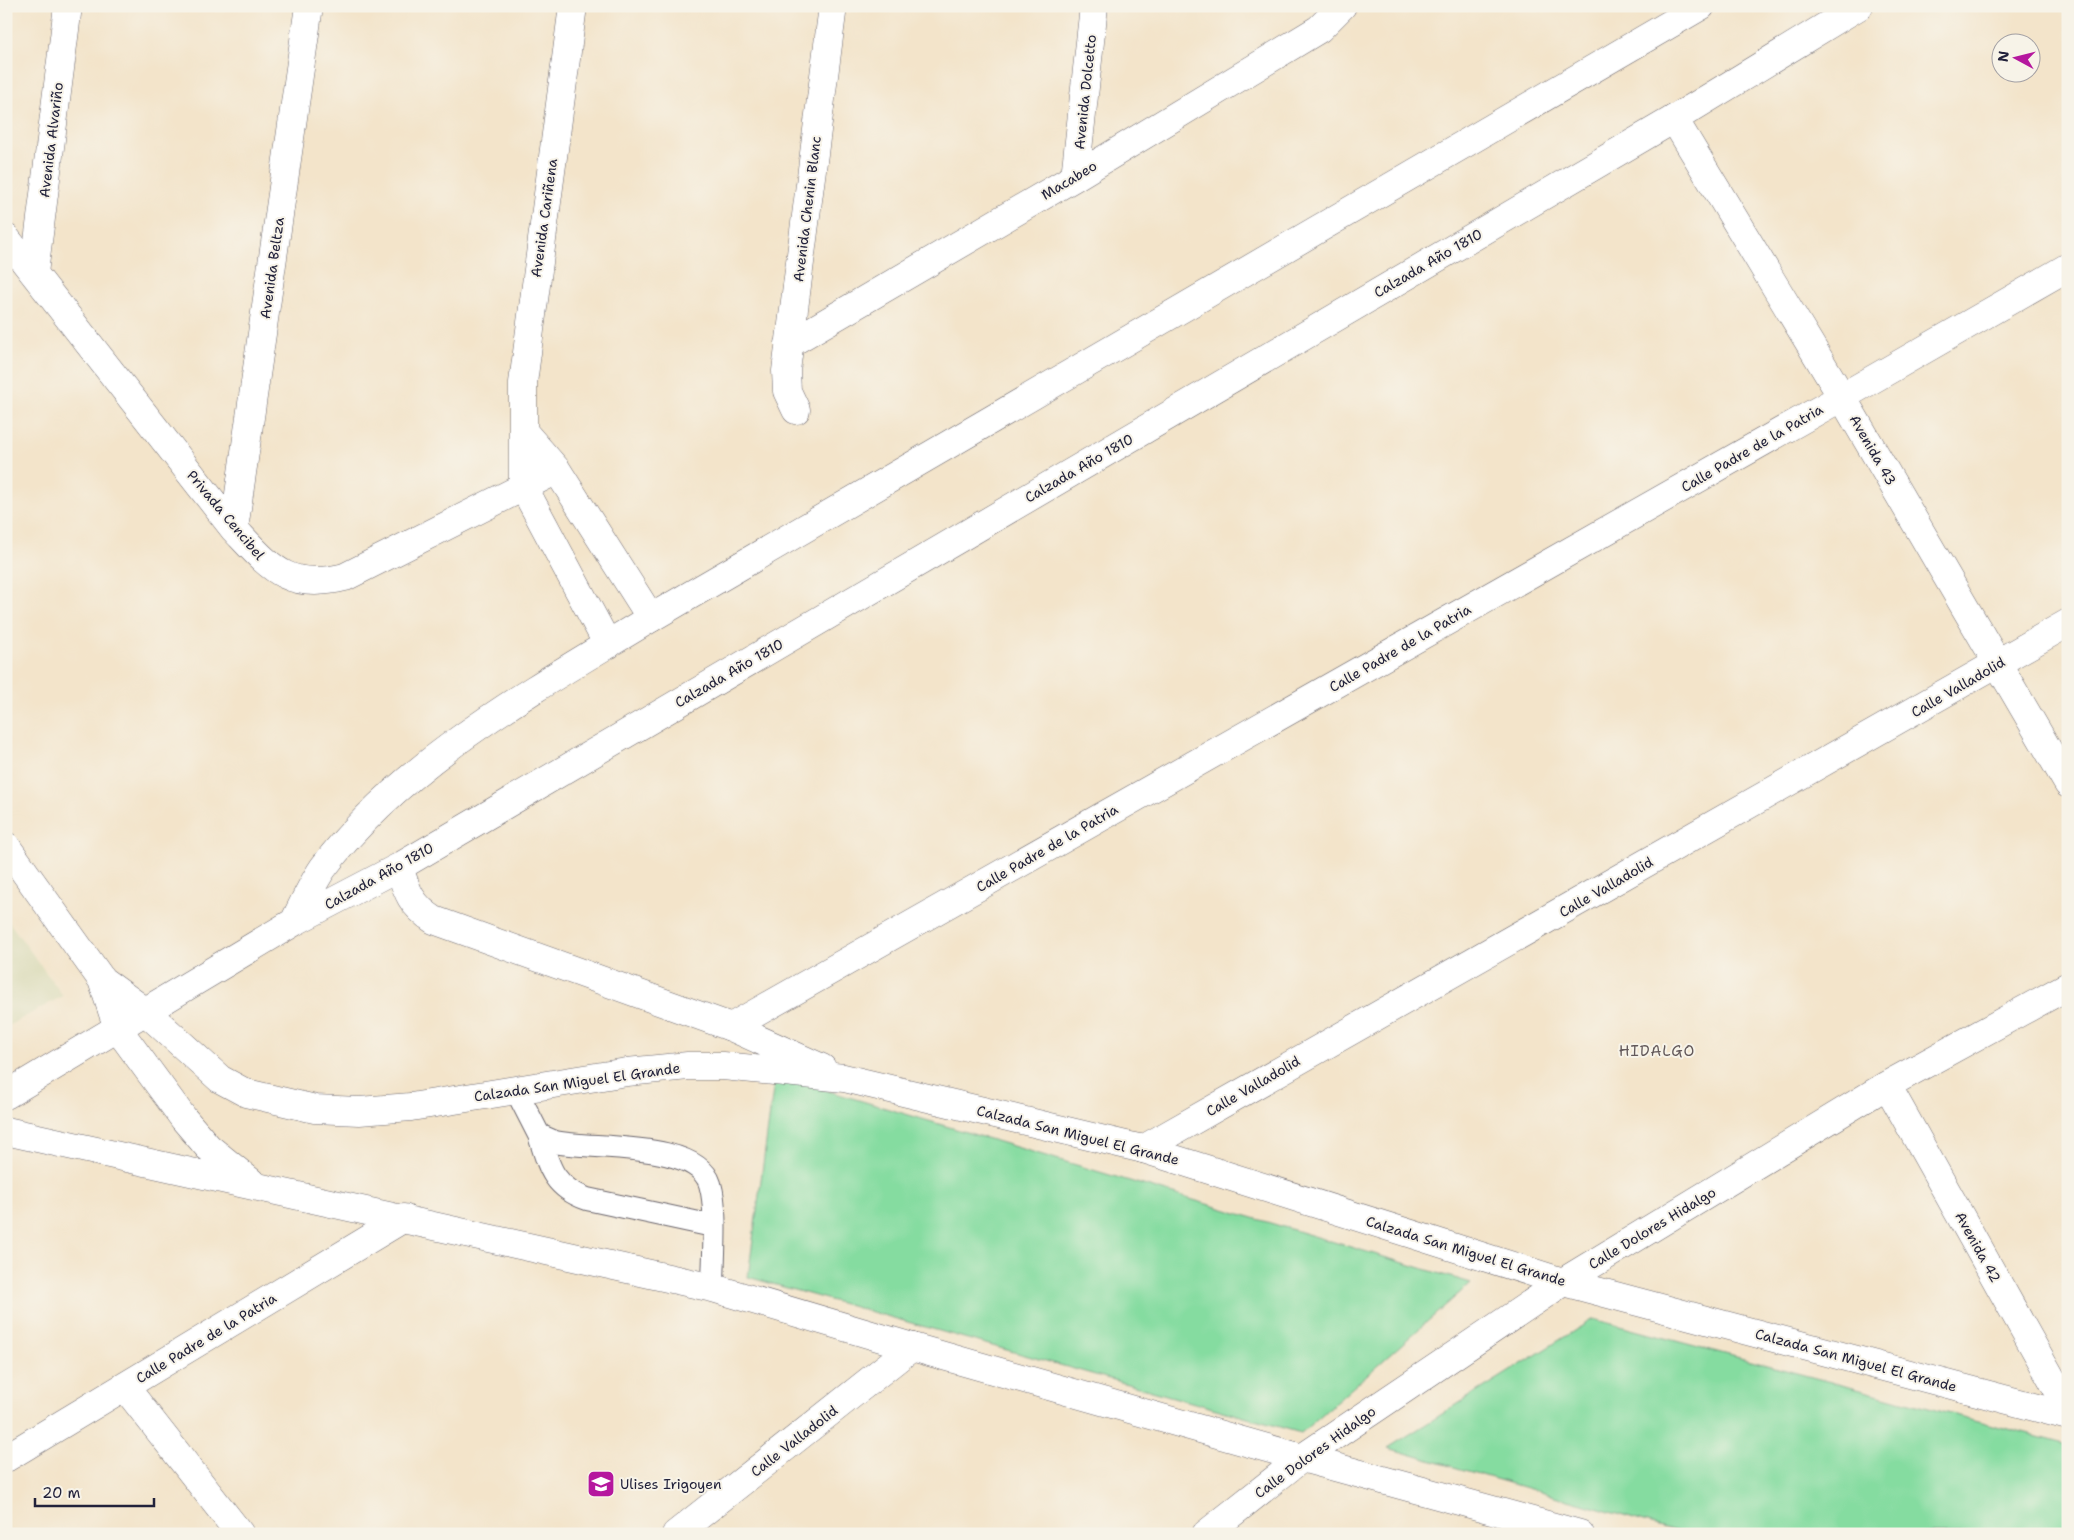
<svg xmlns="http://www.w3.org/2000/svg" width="2074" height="1540" viewBox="0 0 2074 1540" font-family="'Shantell Sans',sans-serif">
  <rect width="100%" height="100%" fill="#f7f3e8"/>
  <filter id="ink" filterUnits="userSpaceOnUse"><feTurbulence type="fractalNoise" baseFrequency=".02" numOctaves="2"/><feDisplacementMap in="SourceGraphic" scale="10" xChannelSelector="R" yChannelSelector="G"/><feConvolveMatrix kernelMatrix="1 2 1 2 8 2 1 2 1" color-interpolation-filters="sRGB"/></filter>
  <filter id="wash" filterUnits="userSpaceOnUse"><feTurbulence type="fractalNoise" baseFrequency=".0096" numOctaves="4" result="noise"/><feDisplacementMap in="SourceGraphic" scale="20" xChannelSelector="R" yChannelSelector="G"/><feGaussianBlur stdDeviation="1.12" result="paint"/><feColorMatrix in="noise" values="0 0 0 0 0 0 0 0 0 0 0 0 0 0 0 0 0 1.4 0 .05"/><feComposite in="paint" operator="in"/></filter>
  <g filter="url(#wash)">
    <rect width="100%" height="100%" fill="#f3e4ca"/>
    <path fill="#ddddbc" d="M 6,918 L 63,996 L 6,1027 Z"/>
    <path fill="#85dca0" stroke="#547f6e" d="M 775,1075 L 1471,1283 L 1301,1433 L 748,1277 Z
      M 1593,1319 L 2068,1445 L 2068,1534 L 1686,1534 L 1388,1448 Z"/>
  </g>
  <g filter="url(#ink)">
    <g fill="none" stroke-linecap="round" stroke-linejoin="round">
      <defs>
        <path id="service" d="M 516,1090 L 539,1135 L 555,1142 C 593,1150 697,1141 710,1184 C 718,1210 713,1259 713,1288
          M 539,1135 C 549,1167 553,1187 587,1199 L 713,1226"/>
        <path id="minor" d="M 573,6 L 523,383 L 523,486 L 608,645
          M 1674,119 L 1842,397 L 2068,784
          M 1075,177 L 1094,6
          M 6,238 L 234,529 C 271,568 287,591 345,577 L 557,470
          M 34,273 L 68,6
          M 789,344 L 1075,177 L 1319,29 L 1342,6
          M 796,410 L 787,391 L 786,371 L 833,6
          M 523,431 L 557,470 L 651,618
          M 234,529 L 309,6
          M 6,846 L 102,980 L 118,1029
          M 102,980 L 146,1012
          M 731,1027 L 1842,397 L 2068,267
          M 1887,1085 L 2068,1408
          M 1143,1149 L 2068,623
          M 125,1387 L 240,1534
          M 6,1458 L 404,1218
          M 676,1534 L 912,1347
          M 1206,1534 L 1302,1458 L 1563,1282 L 1887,1085 L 2068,986"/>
        <path id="tertiary" d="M 399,867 C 407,892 411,905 434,920 L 731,1027 L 822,1068
          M 294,922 C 303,904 312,884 323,868 C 403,761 538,687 651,618 L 1701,6
          M 146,1012 L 220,1079 L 246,1093 L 315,1109 L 359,1111 L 411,1107 L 627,1072 L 688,1066 L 723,1066 L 844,1078 L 1143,1149 L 1563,1282 L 2068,1416
          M 118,1029 L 184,1119 L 208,1147 L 251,1182
          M 6,1095 L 294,922 L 399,867 L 1674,119 L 1859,6
          M 6,1131 L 713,1288 L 912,1347 L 1302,1458 L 1580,1534"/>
      </defs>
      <use href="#service" stroke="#6b666d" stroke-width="24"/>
      <use href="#minor" stroke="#6b666d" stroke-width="29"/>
      <use href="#tertiary" stroke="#6b666d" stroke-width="29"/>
      <use href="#service" stroke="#fff" stroke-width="22"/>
      <use href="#minor" stroke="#fff" stroke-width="28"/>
      <use href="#tertiary" stroke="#fff" stroke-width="28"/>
    </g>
  </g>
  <defs>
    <symbol id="school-square" viewBox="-11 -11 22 22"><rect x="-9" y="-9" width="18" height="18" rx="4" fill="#b5179e" stroke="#f7f3e8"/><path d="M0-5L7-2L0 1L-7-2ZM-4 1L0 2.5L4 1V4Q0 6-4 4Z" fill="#fff"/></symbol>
  </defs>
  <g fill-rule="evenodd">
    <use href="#school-square" x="585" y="1468" width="32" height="32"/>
  </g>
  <g text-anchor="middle" stroke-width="4" stroke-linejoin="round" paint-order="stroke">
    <g font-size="14" fill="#22223b" stroke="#f7f3e8">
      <text transform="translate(1085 92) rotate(-84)" y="5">Avenida Dolcetto</text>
      <text transform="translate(51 140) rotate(-83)" y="5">Avenida Alvariño</text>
      <text transform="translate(1069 180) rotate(-31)" y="5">Macabeo</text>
      <text transform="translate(807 209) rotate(-83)" y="5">Avenida Chenin Blanc</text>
      <text transform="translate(544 218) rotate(-82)" y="5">Avenida Cariñena</text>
      <text transform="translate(1428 263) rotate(-30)" y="5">Calzada Año 1810</text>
      <text transform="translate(272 268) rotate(-82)" y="5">Avenida Beltza</text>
      <text transform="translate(1752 448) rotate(-30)" y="5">Calle Padre de la Patria</text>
      <text transform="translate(1873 450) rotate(60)" y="5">Avenida 43</text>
      <text transform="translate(1079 468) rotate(-30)" y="5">Calzada Año 1810</text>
      <text transform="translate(226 515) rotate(50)" y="5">Privada Cencibel</text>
      <text transform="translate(1400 648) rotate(-30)" y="5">Calle Padre de la Patria</text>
      <text transform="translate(729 673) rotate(-30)" y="5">Calzada Año 1810</text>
      <text transform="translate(1958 687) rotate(-30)" y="5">Calle Valladolid</text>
      <text transform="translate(1047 848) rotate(-30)" y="5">Calle Padre de la Patria</text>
      <text transform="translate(379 876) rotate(-29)" y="5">Calzada Año 1810</text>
      <text transform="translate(1606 887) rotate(-30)" y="5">Calle Valladolid</text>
      <text transform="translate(577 1082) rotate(-8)" y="5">Calzada San Miguel El Grande</text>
      <text transform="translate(1253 1086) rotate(-30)" y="5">Calle Valladolid</text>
      <text transform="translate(1078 1135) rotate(14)" y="5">Calzada San Miguel El Grande</text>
      <text transform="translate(1652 1228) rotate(-31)" y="5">Calle Dolores Hidalgo</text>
      <text transform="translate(1978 1247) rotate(61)" y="5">Avenida 42</text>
      <text transform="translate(1466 1251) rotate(17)" y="5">Calzada San Miguel El Grande</text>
      <text transform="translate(206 1338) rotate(-31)" y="5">Calle Padre de la Patria</text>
      <text transform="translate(1856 1360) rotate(15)" y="5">Calzada San Miguel El Grande</text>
      <text transform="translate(794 1441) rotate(-38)" y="5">Calle Valladolid</text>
      <text transform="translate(1315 1452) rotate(-36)" y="5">Calle Dolores Hidalgo</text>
    </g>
    <g font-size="14" fill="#22223b" stroke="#f7f3e8" text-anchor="start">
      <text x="620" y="1489">Ulises Irigoyen</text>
    </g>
    <g font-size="15" letter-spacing="1" fill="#63595a" stroke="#f7f3e8">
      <text x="1657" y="1056">HIDALGO</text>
    </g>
  </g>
  <rect width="2074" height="1540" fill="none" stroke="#f7f3e8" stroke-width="25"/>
  <g transform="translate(2016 58) rotate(277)"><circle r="24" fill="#f7f3e8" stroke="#a29fa3"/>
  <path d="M0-4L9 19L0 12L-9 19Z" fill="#b5179e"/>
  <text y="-8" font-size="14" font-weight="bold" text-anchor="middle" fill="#22223b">N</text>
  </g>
  <path d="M35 1498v8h119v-8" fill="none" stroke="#22223b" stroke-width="2.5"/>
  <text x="42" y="1498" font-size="15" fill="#22223b" stroke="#f7f3e8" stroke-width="4" paint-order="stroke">20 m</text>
</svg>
